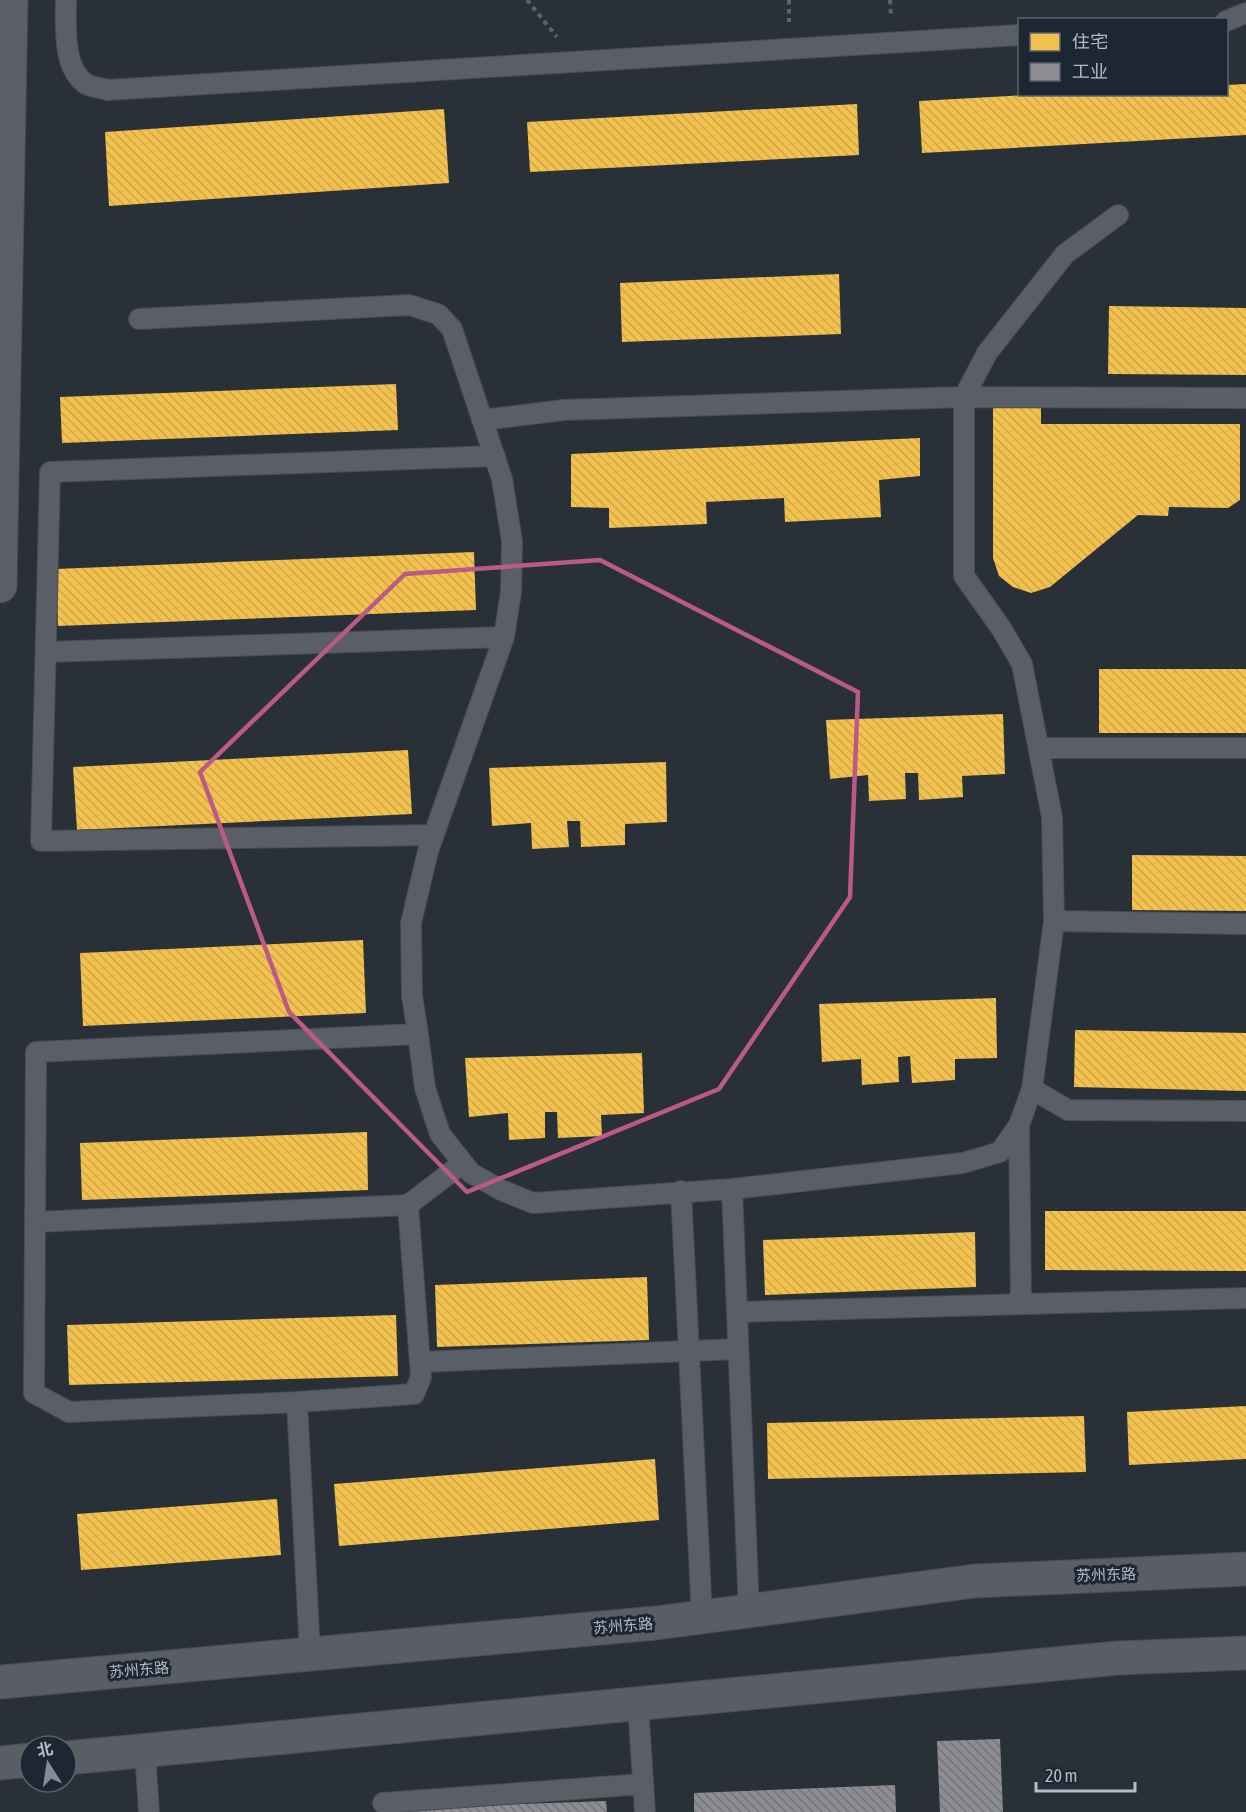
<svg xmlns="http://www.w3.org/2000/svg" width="1246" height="1812" viewBox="0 0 1246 1812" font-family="'Asap Condensed','Noto Sans SC',sans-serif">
  <defs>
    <pattern id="homes-back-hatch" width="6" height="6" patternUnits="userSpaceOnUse" patternTransform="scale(1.5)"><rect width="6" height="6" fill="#f2c14e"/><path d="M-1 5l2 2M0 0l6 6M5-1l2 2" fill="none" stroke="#cca64a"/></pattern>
    <pattern id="industry-back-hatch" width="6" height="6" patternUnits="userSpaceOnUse" patternTransform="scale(1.5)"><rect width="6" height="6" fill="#8d8d92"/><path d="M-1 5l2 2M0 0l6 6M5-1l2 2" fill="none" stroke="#737478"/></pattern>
  </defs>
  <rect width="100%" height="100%" fill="#2a3038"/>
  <path fill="url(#homes-back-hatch)" d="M 1246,84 L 1246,135 L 922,153 L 919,101 L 1047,94 L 1226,94 L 1226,85 Z
    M 857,104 L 859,155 L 530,172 L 527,122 Z
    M 444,109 L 449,183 L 109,206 L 105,132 Z
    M 839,274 L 841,334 L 622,342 L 620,283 Z
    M 1109,306 L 1246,308 L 1246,375 L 1108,374 Z
    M 396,384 L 398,430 L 62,443 L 60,397 Z
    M 1041,398 L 1041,424 L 1240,424 L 1240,500 L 1228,508 L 1169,507 L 1168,516 L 1138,515 L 1050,587 L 1031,593 L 1013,587 L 999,576 L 993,558 L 993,399 Z
    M 920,438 L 920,476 L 879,480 L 881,517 L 785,522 L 784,498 L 706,502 L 707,524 L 609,528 L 609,508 L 571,507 L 571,454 Z
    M 474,552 L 476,610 L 58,626 L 56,569 Z
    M 1099,669 L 1246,669 L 1246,733 L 1099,733 Z
    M 1003,714 L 1005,774 L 962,776 L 963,797 L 919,800 L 918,773 L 905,773 L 906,799 L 869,801 L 868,775 L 830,779 L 826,720 Z
    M 408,750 L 412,814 L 77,830 L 73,767 Z
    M 666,762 L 667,822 L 625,824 L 625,845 L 581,847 L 580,821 L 567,821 L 569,847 L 532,849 L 531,823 L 492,826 L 489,768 Z
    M 1132,855 L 1246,856 L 1246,911 L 1132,910 Z
    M 363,940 L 366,1013 L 83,1026 L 80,953 Z
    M 996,998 L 997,1058 L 955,1059 L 955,1080 L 912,1083 L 910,1056 L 898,1057 L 899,1082 L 862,1085 L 861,1059 L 822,1062 L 819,1004 Z
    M 1075,1030 L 1246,1033 L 1246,1091 L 1074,1087 Z
    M 642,1053 L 644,1113 L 601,1115 L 602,1136 L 558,1138 L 557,1112 L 545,1112 L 545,1138 L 509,1140 L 508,1113 L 469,1117 L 465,1058 Z
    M 367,1132 L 368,1190 L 82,1200 L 80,1143 Z
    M 1045,1211 L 1246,1211 L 1246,1271 L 1045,1270 Z
    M 975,1232 L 976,1287 L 765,1295 L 763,1240 Z
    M 647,1277 L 649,1340 L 437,1347 L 435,1285 Z
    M 396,1315 L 398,1376 L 69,1385 L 67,1325 Z
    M 1246,1406 L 1246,1459 L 1129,1465 L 1127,1412 Z
    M 1084,1416 L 1086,1472 L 768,1479 L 767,1423 Z
    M 655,1459 L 659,1520 L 339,1546 L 334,1484 Z
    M 277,1499 L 281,1555 L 81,1570 L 77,1514 Z"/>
  <path fill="url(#industry-back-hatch)" d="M 1000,1739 L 1003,1812 L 940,1812 L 937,1741 Z
    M 895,1785 L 896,1812 L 694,1812 L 694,1793 Z
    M 606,1801 L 607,1812 L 403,1812 L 403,1808 Z"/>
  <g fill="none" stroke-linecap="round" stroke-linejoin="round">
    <defs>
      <path id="service" d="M 66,0 C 66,26 62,67 86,84 C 91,87 102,88 108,90 L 1020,35
        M 1226,21 L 1246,13
        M 139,319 L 409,305 L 438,314 L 452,329 L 502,479 L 512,541 L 511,592 L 504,637 L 428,851 L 411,923 L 412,996 L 418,1034 L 425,1088 L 440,1134 L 471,1173 L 501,1190 L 533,1203 L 732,1189 L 963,1163 L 1000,1152 L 1019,1125 L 1032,1089 L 1054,921 L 1052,817 L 1022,664 L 1001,628 L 964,576 L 964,397 L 987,353 L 1065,254 L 1118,215
        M 482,420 L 564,410 L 964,397 L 1246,398
        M 46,652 L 504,637
        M 1039,748 L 1246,748
        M 433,835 L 41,841 L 50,472 L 495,456
        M 1054,921 L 1246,924
        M 1032,1089 L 1068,1110 L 1246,1111
        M 1019,1125 L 1021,1304
        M 732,1189 L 749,1611
        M 681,1191 L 702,1617
        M 408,1205 L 421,1377 L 414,1394 L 297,1402 L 69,1412 L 34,1393 L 36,1052 L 418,1034
        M 35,1222 L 408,1205 L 463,1163
        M 737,1312 L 1246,1298
        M 420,1362 L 738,1349
        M 297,1402 L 310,1654
        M 638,1704 L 645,1812
        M 145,1751 L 149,1812
        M 383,1803 L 643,1784"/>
      <path id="tertiary" d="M 0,586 L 11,0"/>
      <path id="secondary" d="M 0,1682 L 656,1623 L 975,1581 L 1246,1569
        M 66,1758 L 1118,1658 L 1246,1653
        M 0,1763 L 30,1760"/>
    </defs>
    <use href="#service" stroke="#484c53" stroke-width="22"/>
    <use href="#tertiary" stroke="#484c53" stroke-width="35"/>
    <use href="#secondary" stroke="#484c53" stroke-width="35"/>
    <path stroke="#5d636a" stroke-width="4" stroke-dasharray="4.5 4.5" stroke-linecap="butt" d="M 527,0 L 557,37
      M 789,0 L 789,22
      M 890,0 L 891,17"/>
    <use href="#service" stroke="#5a5e66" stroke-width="20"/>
    <use href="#tertiary" stroke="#5a5e66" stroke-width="33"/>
    <use href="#secondary" stroke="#595d64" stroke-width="33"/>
  </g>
  <path fill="none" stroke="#bc5a87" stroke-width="4.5" stroke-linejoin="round" d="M 600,560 L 858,692 L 850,897 L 719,1089 L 467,1192 L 289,1012 L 200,772 L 405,574 Z"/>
  <g text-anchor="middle" stroke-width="6" stroke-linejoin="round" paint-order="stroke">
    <g font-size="15" fill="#b4bcc9" stroke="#1d2633">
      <text transform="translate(1106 1575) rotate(-2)" y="5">苏州东路</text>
      <text transform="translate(623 1626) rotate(-5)" y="5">苏州东路</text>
      <text transform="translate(139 1670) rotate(-5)" y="5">苏州东路</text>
    </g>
  </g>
  <rect x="1018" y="18" width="210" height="78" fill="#1d2633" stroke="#59626f" stroke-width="1.5"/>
  <rect x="1030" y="33" width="30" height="18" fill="#f2c14e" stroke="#59626f" stroke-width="1.5"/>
  <text x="1072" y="48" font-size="18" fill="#b4bcc9">住宅</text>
  <rect x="1030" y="63" width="30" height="18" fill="#8d8d92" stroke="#59626f" stroke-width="1.5"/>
  <text x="1072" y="78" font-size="18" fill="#b4bcc9">工业</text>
  <g transform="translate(48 1764) rotate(348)"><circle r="28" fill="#1d2633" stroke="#59626f" stroke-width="1.5"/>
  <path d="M0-4.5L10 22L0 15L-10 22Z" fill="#848b96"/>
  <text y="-9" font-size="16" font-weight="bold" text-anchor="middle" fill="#b4bcc9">北</text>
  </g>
  <path d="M1036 1782v9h99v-9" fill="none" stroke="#b4bcc9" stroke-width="3"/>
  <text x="1045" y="1782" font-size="18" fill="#b4bcc9" stroke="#1d2633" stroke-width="4.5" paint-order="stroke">20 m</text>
</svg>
